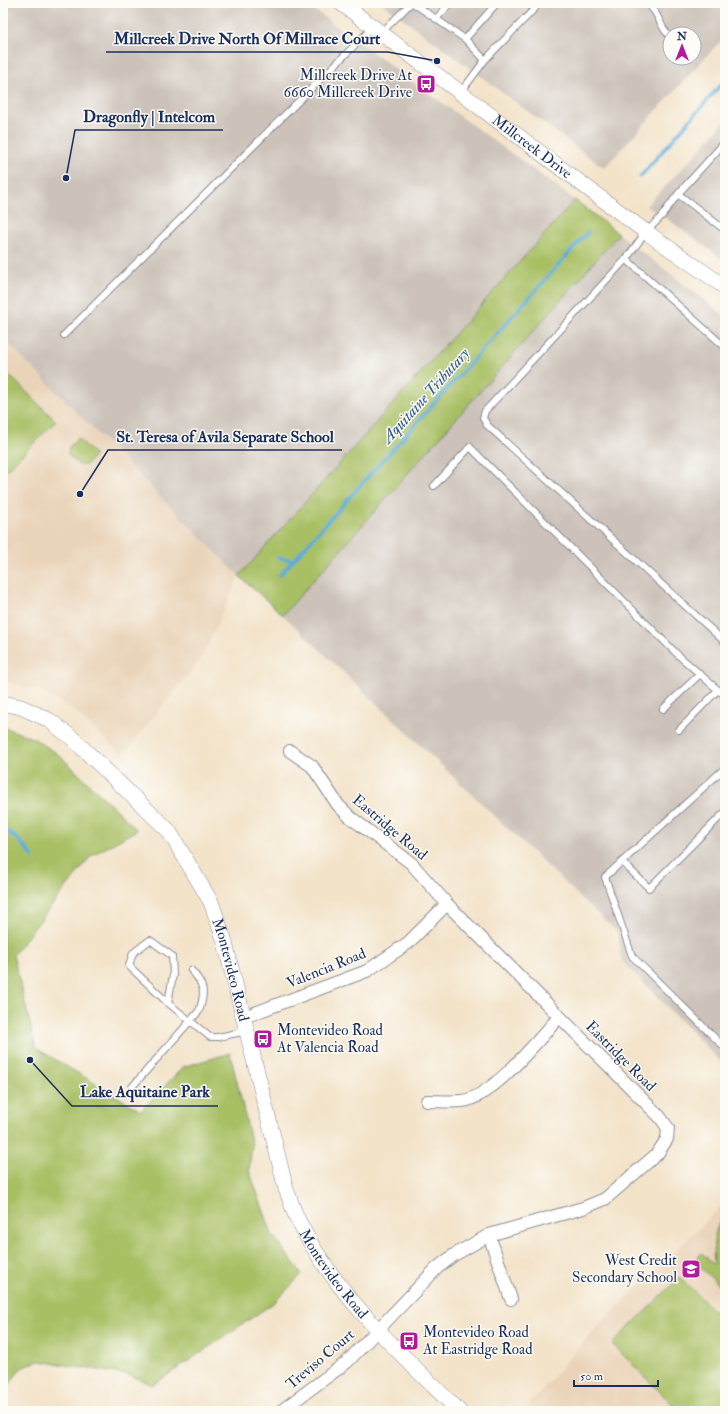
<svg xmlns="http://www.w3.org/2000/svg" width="728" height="1414" viewBox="0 0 728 1414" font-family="'IM FELL Double Pica',serif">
  <rect width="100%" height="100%" fill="#fdfcf7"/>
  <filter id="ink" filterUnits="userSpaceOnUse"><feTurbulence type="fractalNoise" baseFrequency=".025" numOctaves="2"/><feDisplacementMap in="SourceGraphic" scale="8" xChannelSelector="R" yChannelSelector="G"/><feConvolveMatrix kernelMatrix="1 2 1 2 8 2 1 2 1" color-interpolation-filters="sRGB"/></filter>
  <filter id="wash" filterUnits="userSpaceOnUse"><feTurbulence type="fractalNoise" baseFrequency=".012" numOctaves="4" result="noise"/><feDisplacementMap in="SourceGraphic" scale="16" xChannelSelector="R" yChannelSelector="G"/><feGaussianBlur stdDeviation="0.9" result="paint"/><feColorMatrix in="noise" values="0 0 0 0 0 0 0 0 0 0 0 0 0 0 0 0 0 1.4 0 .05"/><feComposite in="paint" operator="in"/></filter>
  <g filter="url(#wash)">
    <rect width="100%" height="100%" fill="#f3e3c9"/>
    <path fill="#ead4b9" d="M 3,338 L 239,576 L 203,656 L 123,755 L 74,711 L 44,692 L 3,681 Z
      M 725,1203 L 725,1411 L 524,1411 L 590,1334 Z"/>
    <path fill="#ccc2b9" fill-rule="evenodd" d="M 3,3 L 305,3 L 575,200 L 239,576 L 3,338 Z
      M 382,3 L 725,3 L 725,36 L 604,168 ZM 670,34 L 694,34 L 694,58 L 670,58 Z
      M 725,121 L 725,261 L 669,220 L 646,206 L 696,154 Z
      M 619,234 L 725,316 L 725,1066 L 622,961 L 618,933 L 283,615 Z"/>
    <path fill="#a8bf64" stroke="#627761" d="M 575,200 L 619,234 L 283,615 L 239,576 Z
      M 3,369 L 56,421 L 3,474 Z
      M 78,438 L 95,455 L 86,465 L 79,465 L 68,455 L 69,447 Z
      M 3,727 L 33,738 L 58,754 L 137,830 L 91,856 L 13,955 L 36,1048 L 141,1111 L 183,1067 L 230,1053 L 252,1145 L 249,1170 L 272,1234 L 302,1274 L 275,1302 L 153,1385 L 129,1375 L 39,1361 L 21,1368 L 3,1394 Z
      M 725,1212 L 725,1291 L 694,1261 L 702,1253 L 714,1265 C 712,1246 714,1228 725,1212 Z
      M 680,1277 L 725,1322 L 725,1411 L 679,1411 L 612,1344 Z"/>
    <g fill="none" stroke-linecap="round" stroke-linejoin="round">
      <path stroke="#5eacd8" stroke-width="3.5" d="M 640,177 L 725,80
        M 278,558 L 293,560
        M 280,575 L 588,232
        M 3,828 L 19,840 L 33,857"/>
    </g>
  </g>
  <g filter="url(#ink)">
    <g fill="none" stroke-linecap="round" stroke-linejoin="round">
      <defs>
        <path id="service" d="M 413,3 L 465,39 L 485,60 L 461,92
          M 647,3 C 661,15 658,26 670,36
          M 437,18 L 450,3
          M 382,32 L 411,3
          M 465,39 L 497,3
          M 485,60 L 540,3
          M 725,142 L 678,194 L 661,217 L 646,232 L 626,259 L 485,411 L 483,418 L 487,425 L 725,642
          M 678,194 L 725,230
          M 626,259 L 725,347
          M 64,335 L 373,27
          M 434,486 L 470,447 L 678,655 L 725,696
          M 663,709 L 699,675
          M 679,730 L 718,690
          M 725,768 L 605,877 L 632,956 L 725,1048
          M 622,862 L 649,888 L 725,812
          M 168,1003 L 173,975 L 172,956 L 150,940 L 133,953 L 129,966 L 168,1003 L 210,1037 L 218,1037 L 247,1031
          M 132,1087 L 199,1011 C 206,992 204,984 191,970"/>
        <path id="minor" d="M 244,1017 L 367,971 L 408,943 L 447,904
          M 427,1101 C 439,1101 451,1102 462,1101 C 492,1098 538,1040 559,1017
          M 489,1235 L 511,1299
          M 281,1411 L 347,1362 L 437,1268 L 454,1255 L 489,1235 L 583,1208 L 605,1199 L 657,1154 L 667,1139 L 668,1128 L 660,1117 L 447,904 L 411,863 L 350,817 L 338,805 L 312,766 L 290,751"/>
        <g id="tertiary">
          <path id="s1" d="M 341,3 L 646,232 L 725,287"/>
          <path id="s2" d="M 3,703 L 21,707 L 49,720 L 72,738 L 169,831 L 211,902 L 224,939 L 286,1189 C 290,1199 293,1210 298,1220 C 336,1296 400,1353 459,1411"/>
        </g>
      </defs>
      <use href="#service" stroke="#878994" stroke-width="8"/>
      <use href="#minor" stroke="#878994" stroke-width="14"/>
      <use href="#tertiary" stroke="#878994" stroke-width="16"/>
      <use href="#service" stroke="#fff" stroke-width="6"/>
      <use href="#minor" stroke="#fff" stroke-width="12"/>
      <use href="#tertiary" stroke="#fff" stroke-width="15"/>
    </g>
  </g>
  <defs>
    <symbol id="bus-square" viewBox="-11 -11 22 22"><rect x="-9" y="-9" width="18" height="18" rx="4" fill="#b5179e" stroke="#fdfcf7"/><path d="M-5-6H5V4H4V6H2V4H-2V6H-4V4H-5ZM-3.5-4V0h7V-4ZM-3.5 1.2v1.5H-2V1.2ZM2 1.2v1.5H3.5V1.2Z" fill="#fff"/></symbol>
    <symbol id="school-square" viewBox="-11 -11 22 22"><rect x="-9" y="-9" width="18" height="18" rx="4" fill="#b5179e" stroke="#fdfcf7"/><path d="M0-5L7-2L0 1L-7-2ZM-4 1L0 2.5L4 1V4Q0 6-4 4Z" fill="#fff"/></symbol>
  </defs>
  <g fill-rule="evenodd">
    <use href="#bus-square" x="415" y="73" width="22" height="22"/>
    <use href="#bus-square" x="252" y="1028" width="22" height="22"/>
    <use href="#school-square" x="680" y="1258" width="22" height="22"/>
    <use href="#bus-square" x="398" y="1330" width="22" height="22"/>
  </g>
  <g text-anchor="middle" stroke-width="3" stroke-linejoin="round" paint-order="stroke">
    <g font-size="15" fill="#1b2f5e" stroke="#fdfcf7" text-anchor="end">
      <text x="412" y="80">Millcreek Drive At<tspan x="412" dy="17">6660 Millcreek Drive</tspan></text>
      <text x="277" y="1035" text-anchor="start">Montevideo Road<tspan x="277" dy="17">At Valencia Road</tspan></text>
      <text x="677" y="1265">West Credit<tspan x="677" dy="17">Secondary School</tspan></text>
      <text x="423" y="1337" text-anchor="start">Montevideo Road<tspan x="423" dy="17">At Eastridge Road</tspan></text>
    </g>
    <g font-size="15" fill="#1b2f5e" stroke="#fdfcf7">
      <text dy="5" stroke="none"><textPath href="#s1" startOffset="239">Millcreek Drive</textPath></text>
      <text transform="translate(390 827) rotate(40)" y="5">Eastridge Road</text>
      <text transform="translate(326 968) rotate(-22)" y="5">Valencia Road</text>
      <text dy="5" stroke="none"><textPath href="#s2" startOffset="366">Montevideo Road</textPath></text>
      <text transform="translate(621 1056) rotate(45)" y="5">Eastridge Road</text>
      <text dy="5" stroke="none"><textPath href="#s2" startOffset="690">Montevideo Road</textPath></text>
      <text transform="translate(320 1359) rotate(-40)" y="5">Treviso Court</text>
    </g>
    <g font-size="16" font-style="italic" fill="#325b89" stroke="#fdfcf7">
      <text transform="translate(425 395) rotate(-48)" y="6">Aquitaine Tributary</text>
    </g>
  </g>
  <path fill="none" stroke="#1b2f5e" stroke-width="1.5" d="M437 61L388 52H106M66 178L75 130H223M80 494L108 450H342M30 1060L72 1106H218"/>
  <g fill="#1b2f5e" stroke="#fdfcf7" stroke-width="1.5">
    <circle cx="437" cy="61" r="4"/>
    <circle cx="66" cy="178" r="4"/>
    <circle cx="80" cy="494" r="4"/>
    <circle cx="30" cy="1060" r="4"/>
  </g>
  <g font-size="16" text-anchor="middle" font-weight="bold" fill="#1b2f5e" stroke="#fdfcf7" stroke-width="3" stroke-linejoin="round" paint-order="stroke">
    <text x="247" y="44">Millcreek Drive North Of Millrace Court</text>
    <text x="149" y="122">Dragonfly | Intelcom</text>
    <text x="225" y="442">St. Teresa of Avila Separate School</text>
    <text x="145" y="1097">Lake Aquitaine Park</text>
  </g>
  <rect width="728" height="1414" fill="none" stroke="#fdfcf7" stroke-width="16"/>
  <g transform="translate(682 46)"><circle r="19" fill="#fdfcf7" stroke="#a3aaba"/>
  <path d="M0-3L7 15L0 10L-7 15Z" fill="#b5179e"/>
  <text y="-6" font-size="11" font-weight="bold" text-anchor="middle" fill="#1b2f5e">N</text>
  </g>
  <path d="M574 1380v6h84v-6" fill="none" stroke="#1b2f5e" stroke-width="2"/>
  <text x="580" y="1380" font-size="12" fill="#1b2f5e" stroke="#fdfcf7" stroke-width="3" paint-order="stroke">50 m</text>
</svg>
